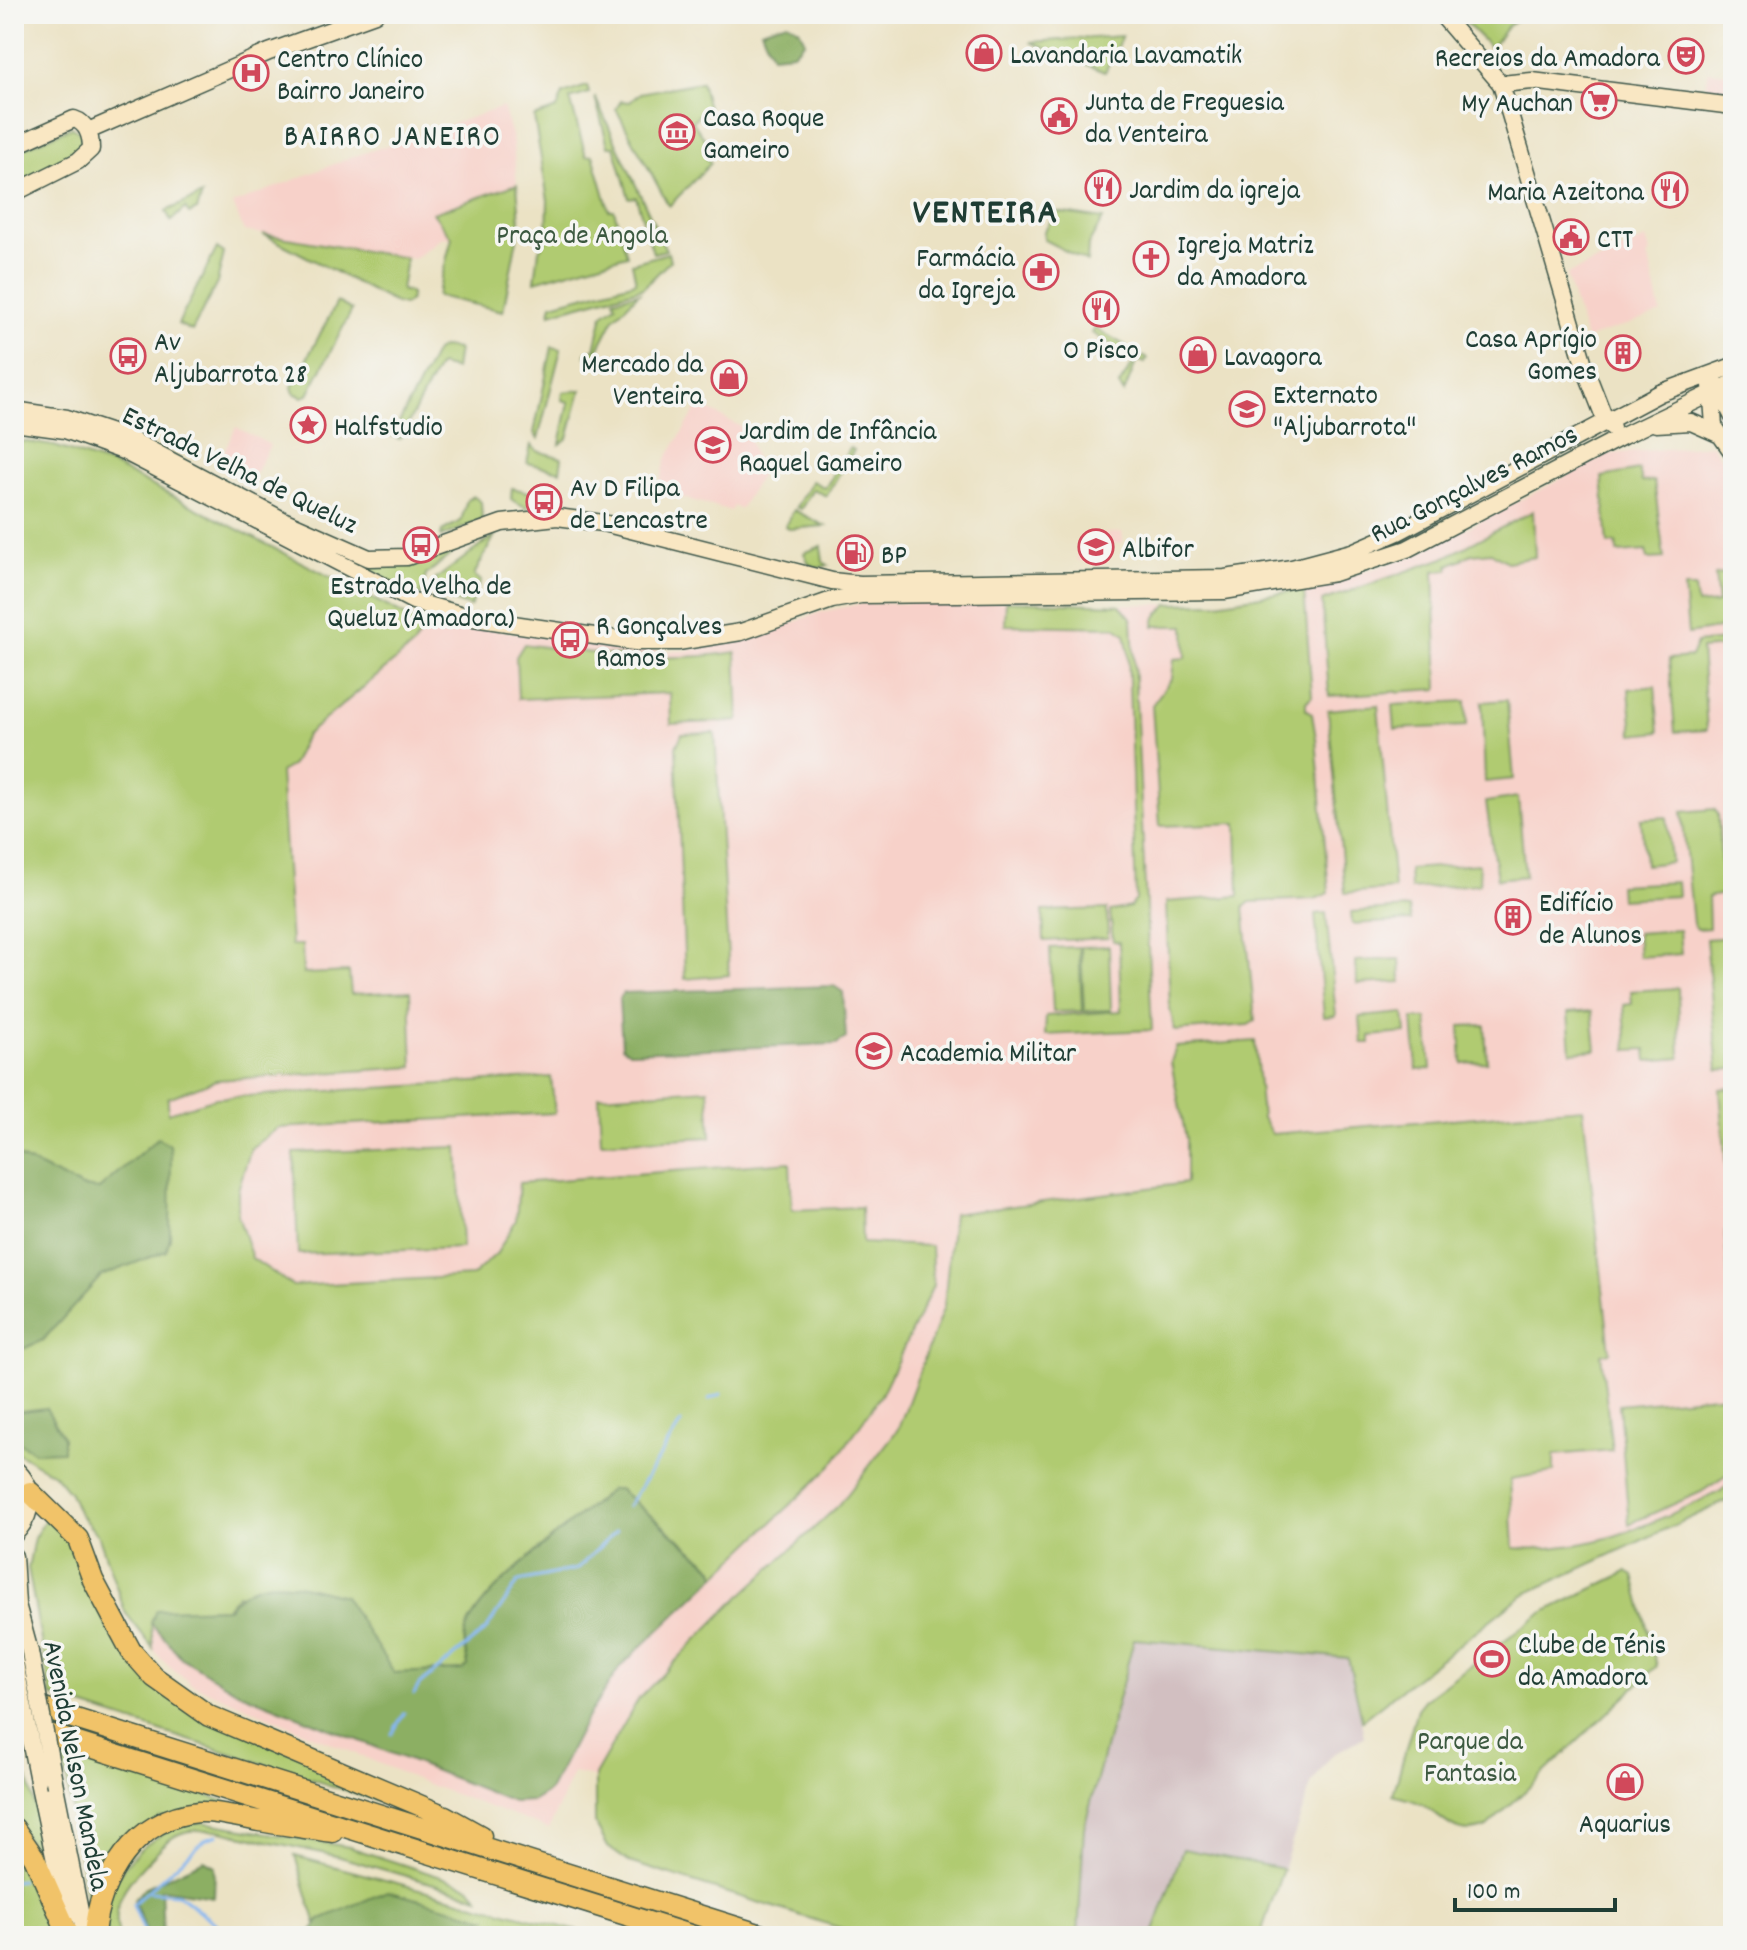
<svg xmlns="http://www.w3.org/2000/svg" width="1747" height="1950" viewBox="0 0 1747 1950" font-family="Dekko,sans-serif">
  <rect width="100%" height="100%" fill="#f6f6f2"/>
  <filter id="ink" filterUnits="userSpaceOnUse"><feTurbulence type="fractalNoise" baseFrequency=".0125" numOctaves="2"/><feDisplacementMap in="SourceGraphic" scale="16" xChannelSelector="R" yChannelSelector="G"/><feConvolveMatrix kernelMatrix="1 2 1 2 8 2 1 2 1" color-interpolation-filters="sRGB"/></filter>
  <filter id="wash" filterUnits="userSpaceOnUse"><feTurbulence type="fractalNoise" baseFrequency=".006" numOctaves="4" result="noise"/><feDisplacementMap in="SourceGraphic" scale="32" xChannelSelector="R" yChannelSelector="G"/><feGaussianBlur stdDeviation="1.8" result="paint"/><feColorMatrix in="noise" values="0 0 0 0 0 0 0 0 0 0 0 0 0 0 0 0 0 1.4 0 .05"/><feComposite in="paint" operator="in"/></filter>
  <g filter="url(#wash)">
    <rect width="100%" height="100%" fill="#ebe2c4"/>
    <path fill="#f7d1c9" d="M 1728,64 L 1733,66 L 1733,93 L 1706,88 L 1708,71 L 1726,73 Z
      M 503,107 L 512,135 L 517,184 L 434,213 L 452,238 L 443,237 L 414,259 L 244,231 L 233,204 L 352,157 Z
      M 1646,239 L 1651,253 L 1648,255 L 1661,313 L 1586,339 L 1566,275 Z
      M 699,405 L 747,430 L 760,476 L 740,509 L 733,506 L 731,511 L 658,491 L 666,459 Z
      M 236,427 L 270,445 L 250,484 L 216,467 Z
      M 14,440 L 54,446 L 112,465 L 373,601 L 416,619 L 422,629 L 439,628 L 446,622 L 632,651 L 684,651 L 745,641 L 821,612 L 859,604 L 1039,601 L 1065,605 L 1201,604 L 1319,587 L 1418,554 L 1608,454 L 1712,445 L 1724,462 L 1733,488 L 1733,1498 L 1521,1596 L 1362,1720 L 1348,1658 L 1084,1828 L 1078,1936 L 601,1801 L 593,1777 L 573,1773 L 549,1829 L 432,1786 L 190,1683 L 162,1660 L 125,1612 L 99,1537 L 78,1512 L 70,1493 L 54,1474 L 14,1451 Z
      M 1122,532 L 1123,543 L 1104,544 L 1101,565 L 1077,560 L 1079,549 L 1088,549 L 1087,543 L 1080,543 L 1082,536 Z"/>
    <path fill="#d2bfc1" d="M 1134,1638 L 1349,1658 L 1364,1737 L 1332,1755 L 1312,1782 L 1283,1869 L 1183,1849 L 1152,1936 L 1078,1936 L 1084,1828 Z"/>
    <path fill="#b0cb71" stroke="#688452" stroke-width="2" d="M 1457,14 L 1523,14 L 1507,27 L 1491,48 Z
      M 1122,36 L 1105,72 L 1030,42 Z
      M 701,82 L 708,108 L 692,121 L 714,152 L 707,159 L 711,163 L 669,206 L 616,109 L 621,101 L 630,102 L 640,93 Z
      M 587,86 L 589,93 L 570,99 L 586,156 L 593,155 L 609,210 L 614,210 L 627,255 L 535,281 L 539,250 L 547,238 L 548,200 L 534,117 L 557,109 L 563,94 Z
      M 595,97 L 666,250 L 653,253 L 636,197 L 629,198 L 614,146 L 608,146 Z
      M 72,127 L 80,132 L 84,144 L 80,152 L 14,188 L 14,152 Z
      M 517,184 L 520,223 L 503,311 L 437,296 L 452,238 L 433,213 Z
      M 202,195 L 197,210 L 189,214 L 185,208 L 171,221 L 166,211 Z
      M 1057,212 L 1103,219 L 1088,245 L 1087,262 L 1044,240 L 1044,231 Z
      M 263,234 L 406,258 L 401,290 L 411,293 L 410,301 L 404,305 L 395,303 Z
      M 217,248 L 224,253 L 217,283 L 192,331 L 178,324 Z
      M 668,253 L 670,261 L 643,288 L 550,313 L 552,304 L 636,282 L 632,263 Z
      M 639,293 L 614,318 L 595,355 L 586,356 L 587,352 L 595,349 L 603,314 L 616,305 L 614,299 Z
      M 337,302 L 352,310 L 308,395 L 302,397 L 294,393 L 292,387 Z
      M 1095,328 L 1126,346 L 1125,350 L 1147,358 L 1145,363 L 1137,360 L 1124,393 L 1119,385 L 1136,359 L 1092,333 Z
      M 443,347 L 458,349 L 455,369 L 439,365 L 400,439 L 392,436 L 436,351 Z
      M 552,347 L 561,349 L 538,439 L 534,433 Z
      M 581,390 L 568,438 L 560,444 L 569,402 L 562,400 L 563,392 Z
      M 14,440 L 54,446 L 112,465 L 420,623 L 422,629 L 414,645 L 306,735 L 292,765 L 280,772 L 291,945 L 302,945 L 303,974 L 349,972 L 351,994 L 410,991 L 413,1067 L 216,1080 L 168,1098 L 168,1113 L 216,1098 L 551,1077 L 555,1113 L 278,1128 L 251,1148 L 238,1190 L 238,1216 L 252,1258 L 293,1286 L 472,1276 L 497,1253 L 516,1220 L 519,1183 L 790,1162 L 792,1210 L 861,1207 L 862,1243 L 931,1246 L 933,1286 L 881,1395 L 832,1465 L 716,1576 L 714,1568 L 619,1489 L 612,1489 C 576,1520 480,1589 466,1630 C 462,1640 467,1656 468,1667 L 462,1670 L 394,1673 L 238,1594 L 226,1608 L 156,1611 L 151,1623 L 153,1648 L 125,1612 L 99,1537 L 78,1512 L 70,1493 L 54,1474 L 14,1451 L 14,1353 L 43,1340 L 101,1276 L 166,1251 L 158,1138 L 99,1189 L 82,1187 L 14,1155 Z
      M 531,445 L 537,451 L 562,458 L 560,471 L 527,463 Z
      M 850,448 L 854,450 L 826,496 L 813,489 L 801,509 L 796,507 L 812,481 L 825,488 Z
      M 1639,470 L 1642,482 L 1654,481 L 1664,558 L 1648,559 L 1646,551 L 1618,553 L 1616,543 L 1608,544 L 1602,477 Z
      M 512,488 L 540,495 L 539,503 L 528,504 L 527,508 L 511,499 Z
      M 473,496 L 481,502 L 482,520 L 441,537 L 442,531 L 461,521 L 467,500 Z
      M 794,510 L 825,526 L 789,529 L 785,526 Z
      M 1533,511 L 1535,557 L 1507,562 L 1491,552 L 1472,554 L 1449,565 L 1448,570 L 1434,571 L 1438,689 L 1329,696 L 1322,601 L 1444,558 Z
      M 495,535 L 474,575 L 481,581 L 470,607 L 439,596 L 435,588 L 436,579 Z
      M 462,545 L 426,575 L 420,597 L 325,548 L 347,556 Z
      M 821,546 L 823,562 L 828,565 L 819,568 L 809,564 L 804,553 Z
      M 1730,567 L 1733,567 L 1733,626 L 1688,634 L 1684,588 L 1695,588 L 1697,605 L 1718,603 L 1715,575 L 1730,573 Z
      M 1304,589 L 1312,696 L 1306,702 L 1306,709 L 1312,714 L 1316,738 L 1329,893 L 1315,899 L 1250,902 L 1244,907 L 1255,1021 L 1248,1025 L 1175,1031 L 1170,1009 L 1166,902 L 1239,896 L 1237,823 L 1160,826 L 1152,705 L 1172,678 L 1174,659 L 1186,658 L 1185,626 L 1154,626 L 1156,617 L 1168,604 L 1217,603 Z
      M 1006,601 L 1120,605 L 1132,619 L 1152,1030 L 1045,1035 L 1046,1016 L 1121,1011 L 1119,942 L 1113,941 L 1110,911 L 1130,907 L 1136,900 L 1128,650 L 1125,634 L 1115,627 L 1005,625 Z
      M 1724,640 L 1726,647 L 1701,649 L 1707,730 L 1675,732 L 1669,659 L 1691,657 L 1697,643 Z
      M 524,644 C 596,654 663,664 736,652 L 739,721 L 671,724 L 670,693 L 518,699 L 516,657 Z
      M 1655,686 L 1659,732 L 1633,735 L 1629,689 Z
      M 1507,700 L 1514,779 L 1485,782 L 1482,702 Z
      M 1466,701 L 1467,726 L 1395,729 L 1393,705 Z
      M 1378,705 L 1394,889 L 1345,893 L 1328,710 Z
      M 715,733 L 729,975 L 685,979 L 676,747 L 682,734 Z
      M 1518,797 L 1525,876 L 1497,879 L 1486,802 Z
      M 1714,809 L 1718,814 L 1723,894 L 1708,897 L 1709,928 L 1697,929 L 1693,924 L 1682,812 Z
      M 1667,817 L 1671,862 L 1645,865 L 1641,819 Z
      M 1479,864 L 1480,884 L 1410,889 L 1409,869 Z
      M 1677,882 L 1678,896 L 1620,899 L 1619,885 Z
      M 1409,908 L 1411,921 L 1352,924 L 1351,912 Z
      M 1107,909 L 1108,938 L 1044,941 L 1043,911 Z
      M 1326,913 L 1336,1016 L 1324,1017 L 1315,914 Z
      M 1679,930 L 1681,954 L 1639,957 L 1637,933 Z
      M 1733,937 L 1733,1069 L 1718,1070 L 1706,939 Z
      M 1109,946 L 1111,1010 L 1084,1011 L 1081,947 Z
      M 1079,947 L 1082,1011 L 1053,1012 L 1050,948 Z
      M 1400,959 L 1401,982 L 1357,984 L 1356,961 Z
      M 1678,988 L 1680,1058 L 1647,1061 L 1646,1049 L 1627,1050 L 1624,1005 L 1632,1004 L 1631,991 Z
      M 1592,1011 L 1596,1050 L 1571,1052 L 1568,1013 Z
      M 1404,1013 L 1406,1033 L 1370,1036 L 1370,1043 L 1362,1043 L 1360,1017 Z
      M 1413,1019 L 1427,1019 L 1431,1069 L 1417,1070 Z
      M 1485,1025 L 1487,1062 L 1462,1063 L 1460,1026 Z
      M 1255,1041 L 1262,1118 L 1272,1134 L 1583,1108 L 1610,1352 L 1601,1354 L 1612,1450 L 1554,1455 L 1554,1472 L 1510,1479 L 1514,1548 C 1594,1553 1650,1524 1721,1491 L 1733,1480 L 1733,1498 L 1521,1596 L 1362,1720 L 1348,1658 L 1134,1639 L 1084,1828 L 1078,1936 L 866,1936 L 629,1862 L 608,1847 L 595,1823 L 595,1775 L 639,1698 L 733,1603 L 839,1505 L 898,1429 L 944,1306 L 953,1214 L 1186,1183 L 1186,1139 L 1171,1062 L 1176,1047 Z
      M 1733,1088 L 1733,1326 L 1725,1231 L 1731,1230 L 1720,1089 Z
      M 708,1089 L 711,1137 L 601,1142 L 599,1096 Z
      M 458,1147 L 462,1248 L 298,1254 L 294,1153 Z
      M 1726,1395 L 1733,1471 L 1701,1492 L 1629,1524 L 1619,1405 Z
      M 46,1518 L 65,1533 L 110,1633 L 137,1667 L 398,1803 L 398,1807 L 51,1696 L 28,1568 L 34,1538 Z
      M 1627,1572 L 1634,1576 L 1657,1666 L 1487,1827 C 1456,1839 1447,1821 1424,1806 C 1416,1800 1403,1798 1393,1795 L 1417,1709 L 1425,1699 L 1540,1614 Z
      M 14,1734 L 17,1734 L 25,1778 L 28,1779 L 52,1875 L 14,1820 Z
      M 62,1750 L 244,1807 L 237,1811 L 159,1818 L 88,1909 Z
      M 202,1822 L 349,1847 L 469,1886 L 479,1897 L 340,1857 L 217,1830 C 204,1830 191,1829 179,1834 C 167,1839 159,1850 150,1859 C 127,1882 110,1902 119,1936 L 108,1936 C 107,1927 101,1921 103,1913 C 114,1865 154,1827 202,1822 Z
      M 1183,1849 L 1283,1869 L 1260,1936 L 1152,1936 Z
      M 14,1853 L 55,1929 L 57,1936 L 14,1936 Z
      M 295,1856 L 596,1936 L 430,1936 L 485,1918 L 321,1919 L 316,1924 Z"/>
    <path fill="#8caf63" stroke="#56764c" stroke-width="2" d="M 787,22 L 799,29 L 805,41 L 793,53 L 772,55 L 761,30 Z
      M 834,986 L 843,992 L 846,1038 L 836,1044 L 630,1052 L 622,1047 L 619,999 L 623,993 Z
      M 158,1138 L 170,1145 L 171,1155 L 170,1238 L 166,1251 L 101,1276 L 43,1340 L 14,1353 L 14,1155 L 82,1187 L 99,1189 Z
      M 46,1408 L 63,1437 L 63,1451 L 35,1452 L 14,1439 L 14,1412 Z
      M 611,1489 L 619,1489 L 714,1569 L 716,1576 L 620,1667 L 585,1721 L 549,1791 L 533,1801 L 513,1802 L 238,1692 L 182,1658 L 151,1623 L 156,1610 L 228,1608 C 259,1567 301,1587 344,1596 L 394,1673 L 462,1670 L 468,1666 C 467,1655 462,1640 466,1630 C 481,1589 576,1520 611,1489 Z
      M 204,1860 L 215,1866 L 214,1897 L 161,1889 L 163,1936 L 148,1936 L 134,1900 L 144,1888 Z
      M 387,1891 L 487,1918 L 430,1936 L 300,1936 L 309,1934 L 321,1919 Z"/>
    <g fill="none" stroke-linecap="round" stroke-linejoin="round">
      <path stroke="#85b7f2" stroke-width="3" d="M 709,1399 L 721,1394
        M 628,1506 L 681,1423
        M 414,1694 L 419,1685 L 485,1631 L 519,1581 L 577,1569 L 616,1531
        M 392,1734 L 404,1713
        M 14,1881 L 21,1880
        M 150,1892 L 178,1894 L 231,1936
        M 146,1936 L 133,1904 L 206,1839 L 217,1835"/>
    </g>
  </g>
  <g filter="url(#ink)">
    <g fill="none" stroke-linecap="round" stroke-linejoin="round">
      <defs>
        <path id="secondary" d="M 1441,14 L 1501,84 L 1586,371 L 1606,422 L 1612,427
          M 1501,84 L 1532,81 L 1733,106
          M 88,131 L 269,52 L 375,14
          M 14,146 L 74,119 C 87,123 91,136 91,149 L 78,161 L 14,193
          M 1714,380 L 1733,417
          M 1711,385 L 1714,426 L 1733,453
          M 14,410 L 67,418 L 130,439 L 283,520 L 369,558 L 407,557 L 502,523 L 557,517 L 603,523 L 832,581 L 860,584 L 1225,578 L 1292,568 L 1352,552 L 1398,532 L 1660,393 L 1733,366
          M 14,423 L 65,430 L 123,451 L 413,601 L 473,618 L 635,642 L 678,642 L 741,632 L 832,600 L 861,595 L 1224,591 L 1334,573 L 1407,549 L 1623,436 L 1733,383
          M 1656,424 L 1691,422 L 1718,434
          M 14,1468 C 37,1488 34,1514 14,1535
          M 14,1556 L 17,1604 L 30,1652
          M 38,1781 L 67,1917
          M 55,1786 L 85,1936"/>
        <path id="highway" d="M 30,1492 L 78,1539 L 93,1580 L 131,1651 L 154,1677 L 209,1716 L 445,1816 L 481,1836
          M 25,1703 L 765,1936
          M 14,1723 L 693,1936
          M 14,1828 L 34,1857 L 69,1936
          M 94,1936 C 98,1878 136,1817 199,1812 C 220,1811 240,1818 259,1821 C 283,1825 308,1828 332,1832"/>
      </defs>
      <use href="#secondary" stroke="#3e564a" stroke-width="19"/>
      <use href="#highway" stroke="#3e564a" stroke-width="23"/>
      <use href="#secondary" stroke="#f9e7c3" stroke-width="16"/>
      <use href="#highway" stroke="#f1c369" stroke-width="20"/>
      <defs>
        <path id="secondary-bridge" d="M 30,1652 L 55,1786
          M 14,1658 L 38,1781"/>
      </defs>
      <use href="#secondary-bridge" stroke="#3e564a" stroke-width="19" stroke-linecap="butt"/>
      <use href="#secondary-bridge" stroke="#f9e7c3" stroke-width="16"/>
    </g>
  </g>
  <defs>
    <symbol id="shop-ring" viewBox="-11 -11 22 22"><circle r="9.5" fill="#f6f6f2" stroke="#d1495b" stroke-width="1.5"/><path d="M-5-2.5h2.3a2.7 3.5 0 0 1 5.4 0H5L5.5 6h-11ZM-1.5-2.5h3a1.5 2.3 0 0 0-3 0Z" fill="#d1495b"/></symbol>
    <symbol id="theatre-ring" viewBox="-11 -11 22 22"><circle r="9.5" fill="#f6f6f2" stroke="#d1495b" stroke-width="1.5"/><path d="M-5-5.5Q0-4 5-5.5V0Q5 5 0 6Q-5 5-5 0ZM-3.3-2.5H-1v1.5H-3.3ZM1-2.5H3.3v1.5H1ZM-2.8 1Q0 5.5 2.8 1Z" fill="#d1495b"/></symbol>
    <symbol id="hospital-ring" viewBox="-11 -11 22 22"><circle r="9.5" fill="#f6f6f2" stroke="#d1495b" stroke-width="1.5"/><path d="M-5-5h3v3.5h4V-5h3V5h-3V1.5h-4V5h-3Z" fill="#d1495b"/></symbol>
    <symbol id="supermarket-ring" viewBox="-11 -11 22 22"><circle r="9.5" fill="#f6f6f2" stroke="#d1495b" stroke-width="1.5"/><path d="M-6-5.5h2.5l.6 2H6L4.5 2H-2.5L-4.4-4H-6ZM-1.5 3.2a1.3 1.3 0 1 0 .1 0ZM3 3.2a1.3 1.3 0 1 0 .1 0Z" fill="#d1495b"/></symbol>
    <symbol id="civic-ring" viewBox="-11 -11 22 22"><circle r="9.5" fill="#f6f6f2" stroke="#d1495b" stroke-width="1.5"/><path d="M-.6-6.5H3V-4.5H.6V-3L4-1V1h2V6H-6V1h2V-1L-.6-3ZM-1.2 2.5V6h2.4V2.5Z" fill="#d1495b"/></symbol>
    <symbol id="museum-ring" viewBox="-11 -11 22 22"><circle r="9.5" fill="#f6f6f2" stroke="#d1495b" stroke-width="1.5"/><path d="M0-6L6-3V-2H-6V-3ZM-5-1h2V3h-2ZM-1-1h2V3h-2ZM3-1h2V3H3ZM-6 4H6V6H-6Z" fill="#d1495b"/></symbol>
    <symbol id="restaurant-ring" viewBox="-11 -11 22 22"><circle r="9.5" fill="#f6f6f2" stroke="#d1495b" stroke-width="1.5"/><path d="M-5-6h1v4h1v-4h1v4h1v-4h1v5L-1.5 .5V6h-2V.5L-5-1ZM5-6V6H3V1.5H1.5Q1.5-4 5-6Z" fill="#d1495b"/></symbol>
    <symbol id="church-ring" viewBox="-11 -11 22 22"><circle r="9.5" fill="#f6f6f2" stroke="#d1495b" stroke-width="1.5"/><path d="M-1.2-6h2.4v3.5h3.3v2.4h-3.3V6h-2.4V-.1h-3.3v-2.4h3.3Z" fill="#d1495b"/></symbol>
    <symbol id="pharmacy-ring" viewBox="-11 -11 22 22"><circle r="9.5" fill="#f6f6f2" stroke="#d1495b" stroke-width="1.5"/><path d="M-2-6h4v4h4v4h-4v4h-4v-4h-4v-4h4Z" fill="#d1495b"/></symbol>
    <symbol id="building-ring" viewBox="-11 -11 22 22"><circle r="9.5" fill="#f6f6f2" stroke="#d1495b" stroke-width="1.5"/><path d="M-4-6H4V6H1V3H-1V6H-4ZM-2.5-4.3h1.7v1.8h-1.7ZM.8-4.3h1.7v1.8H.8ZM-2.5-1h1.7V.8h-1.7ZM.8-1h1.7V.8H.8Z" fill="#d1495b"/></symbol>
    <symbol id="bus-ring" viewBox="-11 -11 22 22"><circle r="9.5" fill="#f6f6f2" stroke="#d1495b" stroke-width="1.5"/><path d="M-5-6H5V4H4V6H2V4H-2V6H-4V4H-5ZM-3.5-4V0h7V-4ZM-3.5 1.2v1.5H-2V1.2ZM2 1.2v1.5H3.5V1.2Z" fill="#d1495b"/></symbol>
    <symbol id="school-ring" viewBox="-11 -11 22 22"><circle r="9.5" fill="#f6f6f2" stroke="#d1495b" stroke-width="1.5"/><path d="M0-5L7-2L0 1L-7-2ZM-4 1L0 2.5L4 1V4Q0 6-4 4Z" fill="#d1495b"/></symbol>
    <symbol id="sight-ring" viewBox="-11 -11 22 22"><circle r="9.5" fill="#f6f6f2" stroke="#d1495b" stroke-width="1.5"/><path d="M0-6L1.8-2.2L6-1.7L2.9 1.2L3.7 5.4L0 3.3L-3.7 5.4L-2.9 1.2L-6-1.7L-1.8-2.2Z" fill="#d1495b"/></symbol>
    <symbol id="university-ring" viewBox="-11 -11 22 22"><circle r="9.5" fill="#f6f6f2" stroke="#d1495b" stroke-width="1.5"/><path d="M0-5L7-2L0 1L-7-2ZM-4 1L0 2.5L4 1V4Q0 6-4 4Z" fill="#d1495b"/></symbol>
    <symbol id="fuel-ring" viewBox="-11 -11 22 22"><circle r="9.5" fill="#f6f6f2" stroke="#d1495b" stroke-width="1.5"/><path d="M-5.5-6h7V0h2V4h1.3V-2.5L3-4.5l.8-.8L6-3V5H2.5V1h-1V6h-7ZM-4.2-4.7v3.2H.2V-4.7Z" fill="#d1495b"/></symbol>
    <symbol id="stadium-ring" viewBox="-11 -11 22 22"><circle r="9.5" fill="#f6f6f2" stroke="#d1495b" stroke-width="1.5"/><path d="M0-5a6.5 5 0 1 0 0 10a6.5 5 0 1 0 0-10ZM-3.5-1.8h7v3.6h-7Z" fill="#d1495b"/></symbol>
  </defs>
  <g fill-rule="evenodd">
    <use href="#shop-ring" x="964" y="33" width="40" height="40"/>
    <use href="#theatre-ring" x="1666" y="36" width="40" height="40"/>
    <use href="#hospital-ring" x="231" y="53" width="40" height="40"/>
    <use href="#supermarket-ring" x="1579" y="81" width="40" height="40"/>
    <use href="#civic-ring" x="1039" y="96" width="40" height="40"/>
    <use href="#museum-ring" x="657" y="112" width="40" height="40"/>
    <use href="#restaurant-ring" x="1083" y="168" width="40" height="40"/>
    <use href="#restaurant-ring" x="1650" y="170" width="40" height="40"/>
    <use href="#civic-ring" x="1551" y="217" width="40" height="40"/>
    <use href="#church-ring" x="1131" y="239" width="40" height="40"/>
    <use href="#pharmacy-ring" x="1021" y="252" width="40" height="40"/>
    <use href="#restaurant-ring" x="1081" y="289" width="40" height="40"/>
    <use href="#building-ring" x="1603" y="333" width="40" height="40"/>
    <use href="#shop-ring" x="1178" y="335" width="40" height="40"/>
    <use href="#bus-ring" x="108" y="336" width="40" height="40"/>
    <use href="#shop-ring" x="709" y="358" width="40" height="40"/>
    <use href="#school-ring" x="1227" y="389" width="40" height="40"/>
    <use href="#sight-ring" x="288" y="405" width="40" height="40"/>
    <use href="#school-ring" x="693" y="425" width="40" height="40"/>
    <use href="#bus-ring" x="524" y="482" width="40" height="40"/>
    <use href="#bus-ring" x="401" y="525" width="40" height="40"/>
    <use href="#university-ring" x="1076" y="527" width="40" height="40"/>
    <use href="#fuel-ring" x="835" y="533" width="40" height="40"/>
    <use href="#bus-ring" x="550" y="620" width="40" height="40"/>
    <use href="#building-ring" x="1493" y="897" width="40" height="40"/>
    <use href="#university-ring" x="854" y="1031" width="40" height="40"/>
    <use href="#stadium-ring" x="1472" y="1639" width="40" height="40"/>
    <use href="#shop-ring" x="1605" y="1762" width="40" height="40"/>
  </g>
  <g text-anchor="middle" stroke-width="7" stroke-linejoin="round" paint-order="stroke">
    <g font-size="28" fill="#1f3d34" stroke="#f6f6f2" text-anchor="start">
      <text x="1010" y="63">Lavandaria Lavamatik</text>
      <text x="1660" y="66" text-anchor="end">Recreios da Amadora</text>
      <text x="277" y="67">Centro Clínico<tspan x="277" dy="32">Bairro Janeiro</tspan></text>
      <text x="1085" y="110">Junta de Freguesia<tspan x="1085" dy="32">da Venteira</tspan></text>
      <text x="1573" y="111" text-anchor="end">My Auchan</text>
      <text x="703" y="126">Casa Roque<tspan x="703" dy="32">Gameiro</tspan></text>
      <text x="1129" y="198">Jardim da igreja</text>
      <text x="1644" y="200" text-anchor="end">Maria Azeitona</text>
      <text x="1597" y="247">CTT</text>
      <text x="1177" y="253">Igreja Matriz<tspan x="1177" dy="32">da Amadora</tspan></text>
      <text x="1015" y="266" text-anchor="end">Farmácia<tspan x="1015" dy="32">da Igreja</tspan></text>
      <text x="1597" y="347" text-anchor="end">Casa Aprígio<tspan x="1597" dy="32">Gomes</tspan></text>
      <text x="154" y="350">Av<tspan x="154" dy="32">Aljubarrota 28</tspan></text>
      <text x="1101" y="358" text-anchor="middle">O Pisco</text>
      <text x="1224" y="365">Lavagora</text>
      <text x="703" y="372" text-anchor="end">Mercado da<tspan x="703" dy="32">Venteira</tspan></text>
      <text x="1273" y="403">Externato<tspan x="1273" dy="32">"Aljubarrota"</tspan></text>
      <text x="334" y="435">Halfstudio</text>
      <text x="739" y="439">Jardim de Infância<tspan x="739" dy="32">Raquel Gameiro</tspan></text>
      <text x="570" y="496">Av D Filipa<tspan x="570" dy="32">de Lencastre</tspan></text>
      <text x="1122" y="557">Albifor</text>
      <text x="881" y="563">BP</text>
      <text x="421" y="594" text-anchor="middle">Estrada Velha de<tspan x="421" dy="32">Queluz (Amadora)</tspan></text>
      <text x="596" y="634">R Gonçalves<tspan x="596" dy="32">Ramos</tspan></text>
      <text x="1539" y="911">Edifício<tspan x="1539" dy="32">de Alunos</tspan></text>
      <text x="900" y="1061">Academia Militar</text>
      <text x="1518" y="1653">Clube de Ténis<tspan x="1518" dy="32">da Amadora</tspan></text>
      <text x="1625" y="1832" text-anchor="middle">Aquarius</text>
    </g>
    <g font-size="28" fill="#3c5940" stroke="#f6f6f2">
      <text x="582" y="243">Praça de Angola</text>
      <text x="1470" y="1749">Parque da<tspan x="1470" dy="32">Fantasia</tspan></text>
    </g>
    <g font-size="28" fill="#1f3d34" stroke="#f6f6f2">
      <text transform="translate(241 468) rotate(26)" y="10">Estrada Velha de Queluz</text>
      <text transform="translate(1473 482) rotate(-27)" y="10">Rua Gonçalves Ramos</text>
      <text transform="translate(78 1765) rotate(79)" y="10">Avenida Nelson Mandela</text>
    </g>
    <g font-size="30" letter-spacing="2" fill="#1f3d34" stroke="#f6f6f2">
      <text x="393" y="145">BAIRRO JANEIRO</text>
    </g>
    <g font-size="36" font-weight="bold" letter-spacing="2" fill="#1f3d34" stroke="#f6f6f2">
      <text x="986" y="222">VENTEIRA</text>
    </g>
  </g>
  <rect width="1747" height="1950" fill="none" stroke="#f6f6f2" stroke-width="48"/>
  <path d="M1455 1898v12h160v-12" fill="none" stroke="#1f3d34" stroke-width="4"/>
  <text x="1467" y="1898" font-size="24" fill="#1f3d34" stroke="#f6f6f2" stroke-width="6" paint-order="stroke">100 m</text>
</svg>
